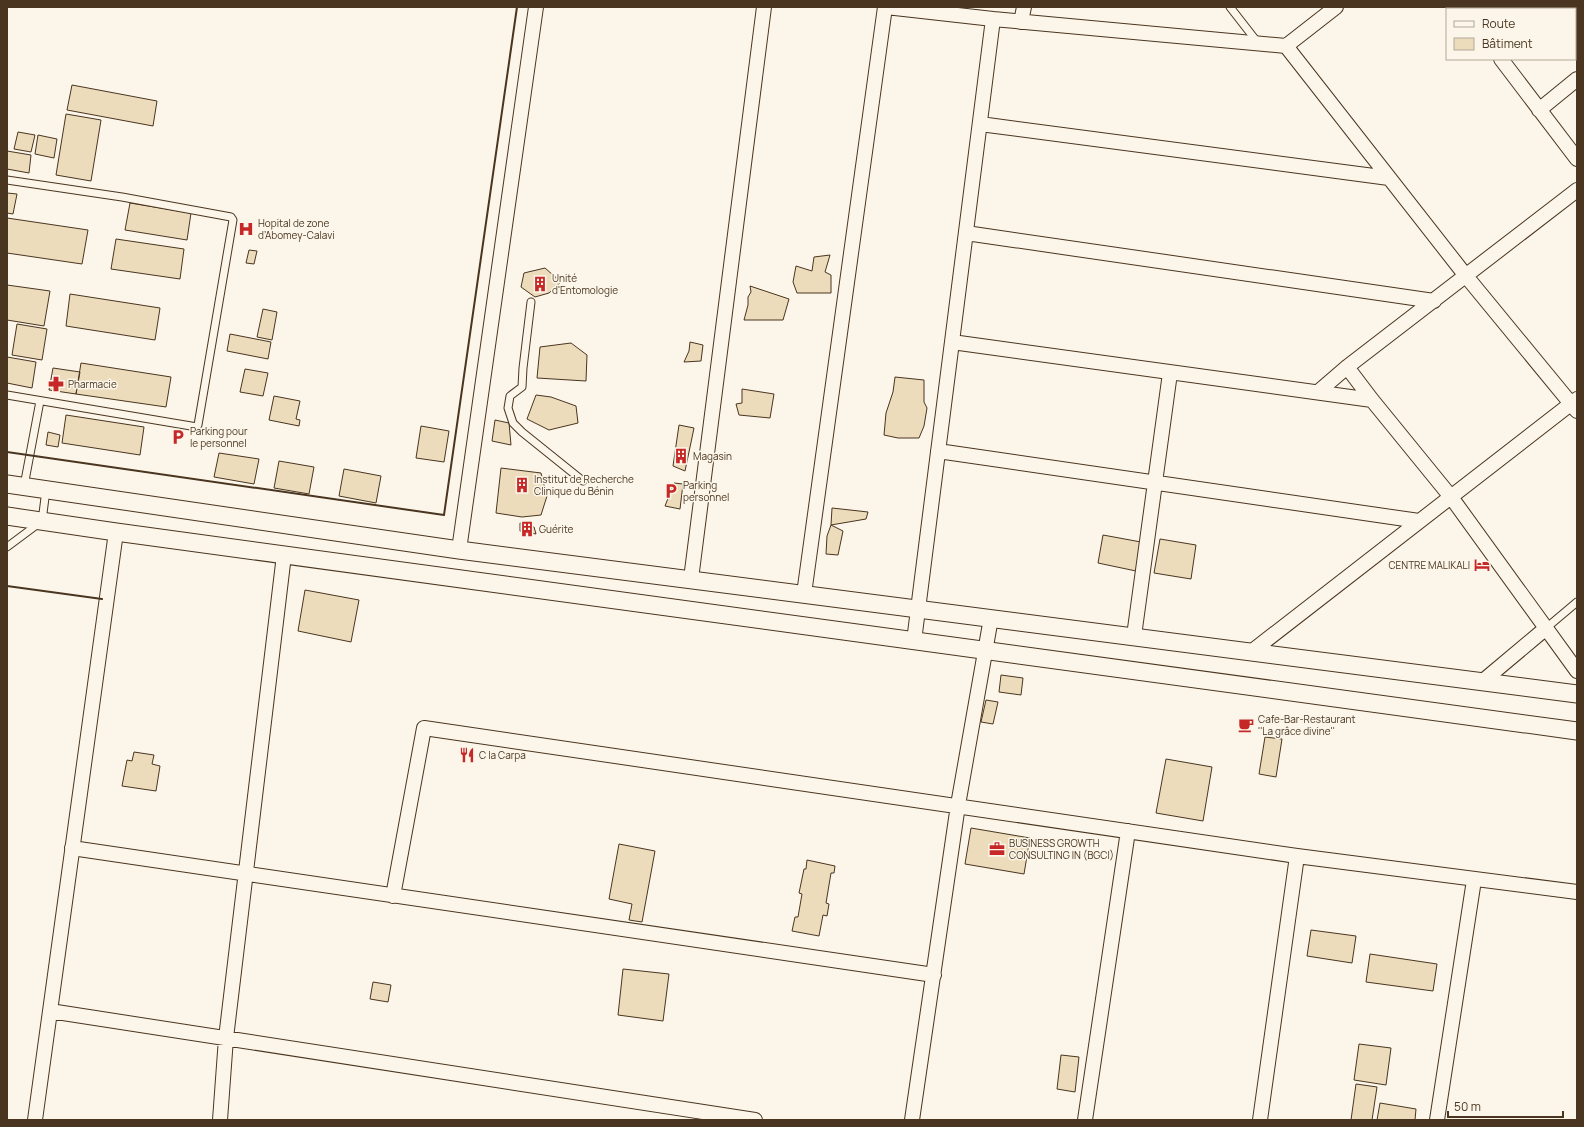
<svg xmlns="http://www.w3.org/2000/svg" width="1584" height="1127" viewBox="0 0 1584 1127" font-family="Manrope,sans-serif">
  <rect width="100%" height="100%" fill="#fbf6e9"/>
  <path fill="#ecdcbc" stroke="#4a3520" d="M 72,85 L 157,101 L 153,126 L 67,110 Z
    M 66,114 L 101,120 L 91,181 L 56,175 Z
    M 18,132 L 35,135 L 31,152 L 14,149 Z
    M 38,135 L 57,139 L 54,158 L 35,154 Z
    M 7,151 L 31,155 L 29,173 L 7,169 Z
    M 7,193 L 17,194 L 13,214 L 7,213 Z
    M 130,203 L 191,213 L 187,240 L 125,230 Z
    M 7,218 L 88,230 L 82,264 L 7,253 Z
    M 116,239 L 184,249 L 180,279 L 111,269 Z
    M 249,250 L 257,251 L 254,264 L 246,263 Z
    M 830,255 L 825,272 L 831,275 L 831,293 L 797,293 L 793,282 L 796,266 L 812,271 L 814,257 Z
    M 545,268 L 561,282 L 549,293 L 535,297 L 521,287 L 524,273 Z
    M 7,285 L 50,291 L 44,326 L 7,320 Z
    M 750,286 L 789,299 L 783,320 L 744,320 L 748,305 L 748,297 L 751,292 Z
    M 70,294 L 160,308 L 155,340 L 66,326 Z
    M 263,309 L 277,312 L 272,340 L 257,337 Z
    M 17,324 L 47,329 L 42,360 L 12,355 Z
    M 230,334 L 271,342 L 268,359 L 227,351 Z
    M 690,342 L 703,345 L 701,361 L 684,362 L 689,351 Z
    M 571,343 L 587,355 L 586,381 L 537,378 L 540,347 Z
    M 7,357 L 36,362 L 32,388 L 7,383 Z
    M 81,363 L 171,377 L 166,407 L 76,394 Z
    M 53,368 L 80,372 L 76,394 L 49,390 Z
    M 245,369 L 268,373 L 263,396 L 240,392 Z
    M 895,377 L 924,380 L 924,402 L 927,408 L 924,426 L 919,438 L 898,438 L 884,435 L 886,413 L 893,392 Z
    M 742,389 L 774,394 L 770,418 L 739,415 L 736,404 L 742,403 Z
    M 536,395 L 551,397 L 576,406 L 578,423 L 549,430 L 527,419 Z
    M 274,396 L 300,401 L 296,419 L 300,420 L 299,426 L 269,420 Z
    M 66,415 L 144,427 L 140,455 L 62,443 Z
    M 495,420 L 509,423 L 511,445 L 492,441 Z
    M 679,425 L 694,428 L 685,471 L 673,466 Z
    M 421,426 L 449,431 L 444,462 L 416,458 Z
    M 48,432 L 60,435 L 58,447 L 46,445 Z
    M 219,453 L 259,459 L 254,484 L 214,477 Z
    M 279,461 L 314,467 L 309,494 L 274,488 Z
    M 501,468 L 541,473 L 547,496 L 541,515 L 522,517 L 496,513 Z
    M 344,469 L 381,476 L 376,503 L 339,496 Z
    M 674,483 L 683,484 L 680,509 L 665,506 Z
    M 832,508 L 868,512 L 866,519 L 831,525 Z
    M 520,523 L 534,527 L 536,534 L 520,531 Z
    M 831,525 L 843,531 L 838,555 L 826,554 L 827,536 Z
    M 1103,535 L 1141,542 L 1136,571 L 1098,563 Z
    M 1160,539 L 1196,545 L 1191,579 L 1154,573 Z
    M 305,590 L 359,600 L 351,642 L 298,631 Z
    M 1001,675 L 1023,678 L 1021,695 L 999,692 Z
    M 986,700 L 998,702 L 993,724 L 981,722 Z
    M 1265,737 L 1282,739 L 1276,777 L 1259,774 Z
    M 134,752 L 154,755 L 152,764 L 160,766 L 156,791 L 122,786 L 127,760 L 132,761 Z
    M 1166,759 L 1212,767 L 1203,821 L 1156,813 Z
    M 971,828 L 1030,838 L 1024,874 L 965,864 Z
    M 619,844 L 655,851 L 642,922 L 629,920 L 632,904 L 609,899 Z
    M 807,860 L 835,866 L 834,873 L 831,873 L 826,903 L 829,904 L 827,916 L 823,915 L 819,936 L 792,931 L 795,917 L 798,917 L 802,894 L 799,893 L 804,869 L 806,869 Z
    M 1311,930 L 1356,936 L 1352,963 L 1307,956 Z
    M 1370,954 L 1437,964 L 1433,991 L 1366,982 Z
    M 623,969 L 669,974 L 663,1021 L 618,1015 Z
    M 373,982 L 391,985 L 388,1002 L 370,999 Z
    M 1359,1044 L 1391,1048 L 1386,1085 L 1354,1080 Z
    M 1061,1055 L 1079,1057 L 1075,1092 L 1057,1089 Z
    M 1356,1084 L 1377,1087 L 1372,1120 L 1351,1120 Z
    M 1380,1103 L 1416,1109 L 1415,1120 L 1377,1120 Z"/>
  <g fill="none" stroke-linecap="round" stroke-linejoin="round">
    <defs>
      <path id="service" d="M 1230,7 L 1258,43
        M 7,180 L 122,197 L 231,217 L 233,220 L 198,425 L 197,427 L 7,395
        M 531,302 L 523,368 L 522,387 L 510,396 L 508,408 L 513,423 L 522,432 L 583,481
        M 24,486 L 40,401
        M 7,547 L 42,521 L 46,490
        M 1545,629 L 1577,602"/>
      <path id="minor" d="M 886,7 L 993,19 L 1286,46 L 1336,7
        M 1461,7 L 1462,9
        M 1564,9 L 1567,7
        M 1021,22 L 1024,7
        M 1286,46 L 1466,276 L 1577,411
        M 1501,59 L 1577,159
        M 1539,110 L 1577,79
        M 980,124 L 1389,178
        M 966,233 L 1434,301
        M 952,342 L 1372,400
        M 1347,367 L 1372,400 L 1451,497 L 1577,671
        M 1318,392 L 1347,367 L 1577,190
        M 938,451 L 1419,521
        M 459,550 L 536,7
        M 691,579 L 764,7
        M 804,594 L 885,7
        M 1134,636 L 1170,373
        M 914,641 L 993,19
        M 1251,652 L 1577,399
        M 1483,681 L 1545,629
        M 72,848 L 934,975
        M 393,896 L 424,728 L 1297,856 L 1577,892
        M 50,1011 L 755,1120
        M 35,1120 L 116,532
        M 220,1120 L 226,1038 L 284,555
        M 912,1120 L 958,805 L 991,618
        M 1085,1120 L 1128,831
        M 1260,1120 L 1297,856
        M 1437,1120 L 1474,880"/>
      <path id="tertiary" d="M 7,484 L 459,550 L 1577,694
        M 7,516 L 116,532 L 1577,731"/>
    </defs>
    <use href="#service" stroke="#4a3520" stroke-width="9"/>
    <use href="#minor" stroke="#4a3520" stroke-width="16"/>
    <use href="#tertiary" stroke="#4a3520" stroke-width="19"/>
    <use href="#service" stroke="#fbf6e9" stroke-width="7"/>
    <use href="#minor" stroke="#fbf6e9" stroke-width="14"/>
    <use href="#tertiary" stroke="#fbf6e9" stroke-width="17"/>
    <path stroke="#4a3520" stroke-width="2" d="M 7,452 L 444,515 L 517,7
      M 7,586 L 102,599"/>
  </g>
  <defs>
    <symbol id="hospital-bare" viewBox="-9 -9 18 18"><path d="M-5-5h3v3.5h4V-5h3V5h-3V1.5h-4V5h-3Z" fill="#c62828" stroke="#fbf6e9" stroke-width="2.5" paint-order="stroke"/></symbol>
    <symbol id="building-bare" viewBox="-9 -9 18 18"><path d="M-4-6H4V6H1V3H-1V6H-4ZM-2.5-4.3h1.7v1.8h-1.7ZM.8-4.3h1.7v1.8H.8ZM-2.5-1h1.7V.8h-1.7ZM.8-1h1.7V.8H.8Z" fill="#c62828" stroke="#fbf6e9" stroke-width="2.5" paint-order="stroke"/></symbol>
    <symbol id="pharmacy-bare" viewBox="-9 -9 18 18"><path d="M-2-6h4v4h4v4h-4v4h-4v-4h-4v-4h4Z" fill="#c62828" stroke="#fbf6e9" stroke-width="2.5" paint-order="stroke"/></symbol>
    <symbol id="parking-bare" viewBox="-9 -9 18 18"><path d="M-3.5-5.5H1a3.5 3.5 0 0 1 0 7H-1V5.5H-3.5ZM-1-3.4V-.6H.8a1.4 1.4 0 0 0 0-2.8Z" fill="#c62828" stroke="#fbf6e9" stroke-width="2.5" paint-order="stroke"/></symbol>
    <symbol id="hotel-bare" viewBox="-9 -9 18 18"><path d="M-6-4.5h1.5V1H6V5H4.5V3h-9V5H-6ZM-4 0a1.8 1.8 0 1 1 3.6 0ZM.5 0V-2.5h3Q6-2.5 6 0Z" fill="#c62828" stroke="#fbf6e9" stroke-width="2.5" paint-order="stroke"/></symbol>
    <symbol id="cafe-bare" viewBox="-9 -9 18 18"><path d="M-5.5-4.5H6V0H3Q3 3.5 0 3.5H-2.5Q-5.5 3.5-5.5 0ZM3-3.2v2h1.7v-2ZM-6 4.5H4V6H-6Z" fill="#c62828" stroke="#fbf6e9" stroke-width="2.5" paint-order="stroke"/></symbol>
    <symbol id="restaurant-bare" viewBox="-9 -9 18 18"><path d="M-5-6h1v4h1v-4h1v4h1v-4h1v5L-1.5 .5V6h-2V.5L-5-1ZM5-6V6H3V1.5H1.5Q1.5-4 5-6Z" fill="#c62828" stroke="#fbf6e9" stroke-width="2.5" paint-order="stroke"/></symbol>
    <symbol id="office-bare" viewBox="-9 -9 18 18"><path d="M-6-3h4V-5.5h4V-3h4V5H-6ZM-1-4.5V-3h2v-1.5ZM-6 0V1H6V0Z" fill="#c62828" stroke="#fbf6e9" stroke-width="2.5" paint-order="stroke"/></symbol>
  </defs>
  <g fill-rule="evenodd">
    <use href="#hospital-bare" x="235" y="218" width="22" height="22"/>
    <use href="#building-bare" x="529" y="273" width="22" height="22"/>
    <use href="#pharmacy-bare" x="45" y="373" width="22" height="22"/>
    <use href="#parking-bare" x="167" y="426" width="22" height="22"/>
    <use href="#building-bare" x="670" y="445" width="22" height="22"/>
    <use href="#building-bare" x="511" y="474" width="22" height="22"/>
    <use href="#parking-bare" x="660" y="480" width="22" height="22"/>
    <use href="#building-bare" x="516" y="518" width="22" height="22"/>
    <use href="#hotel-bare" x="1471" y="554" width="22" height="22"/>
    <use href="#cafe-bare" x="1235" y="714" width="22" height="22"/>
    <use href="#restaurant-bare" x="456" y="744" width="22" height="22"/>
    <use href="#office-bare" x="986" y="838" width="22" height="22"/>
  </g>
  <g text-anchor="middle" stroke-width="3" stroke-linejoin="round" paint-order="stroke">
    <g font-size="10" fill="#4a3520" stroke="#fbf6e9" text-anchor="start">
      <text x="258" y="227">Hopital de zone<tspan x="258" dy="12">d’Abomey-Calavi</tspan></text>
      <text x="552" y="282">Unité<tspan x="552" dy="12">d'Entomologie</tspan></text>
      <text x="68" y="388">Pharmacie</text>
      <text x="190" y="435">Parking pour<tspan x="190" dy="12">le personnel</tspan></text>
      <text x="693" y="460">Magasin</text>
      <text x="534" y="483">Institut de Recherche<tspan x="534" dy="12">Clinique du Bénin</tspan></text>
      <text x="683" y="489">Parking<tspan x="683" dy="12">personnel</tspan></text>
      <text x="539" y="533">Guérite</text>
      <text x="1470" y="569" text-anchor="end">CENTRE MALIKALI</text>
      <text x="1258" y="723">Cafe-Bar-Restaurant<tspan x="1258" dy="12">''La grâce divine''</tspan></text>
      <text x="479" y="759">C la Carpa</text>
      <text x="1009" y="847">BUSINESS GROWTH<tspan x="1009" dy="12">CONSULTING IN (BGCI)</tspan></text>
    </g>
  </g>
  <rect width="1584" height="1127" fill="none" stroke="#4a3520" stroke-width="16"/>
  <rect x="1446" y="8" width="130" height="52" fill="#fbf6e9" stroke="#b4a999"/>
  <rect x="1454" y="21" width="20" height="6" fill="#fbf6e9" stroke="#b4a999"/>
  <text x="1482" y="28" font-size="12" fill="#4a3520">Route</text>
  <rect x="1454" y="38" width="20" height="12" fill="#ecdcbc" stroke="#b4a999"/>
  <text x="1482" y="48" font-size="12" fill="#4a3520">Bâtiment</text>
  <path d="M1448 1111v6h115v-6" fill="none" stroke="#4a3520" stroke-width="2"/>
  <text x="1454" y="1111" font-size="12" fill="#4a3520" stroke="#fbf6e9" stroke-width="3" paint-order="stroke">50 m</text>
</svg>
